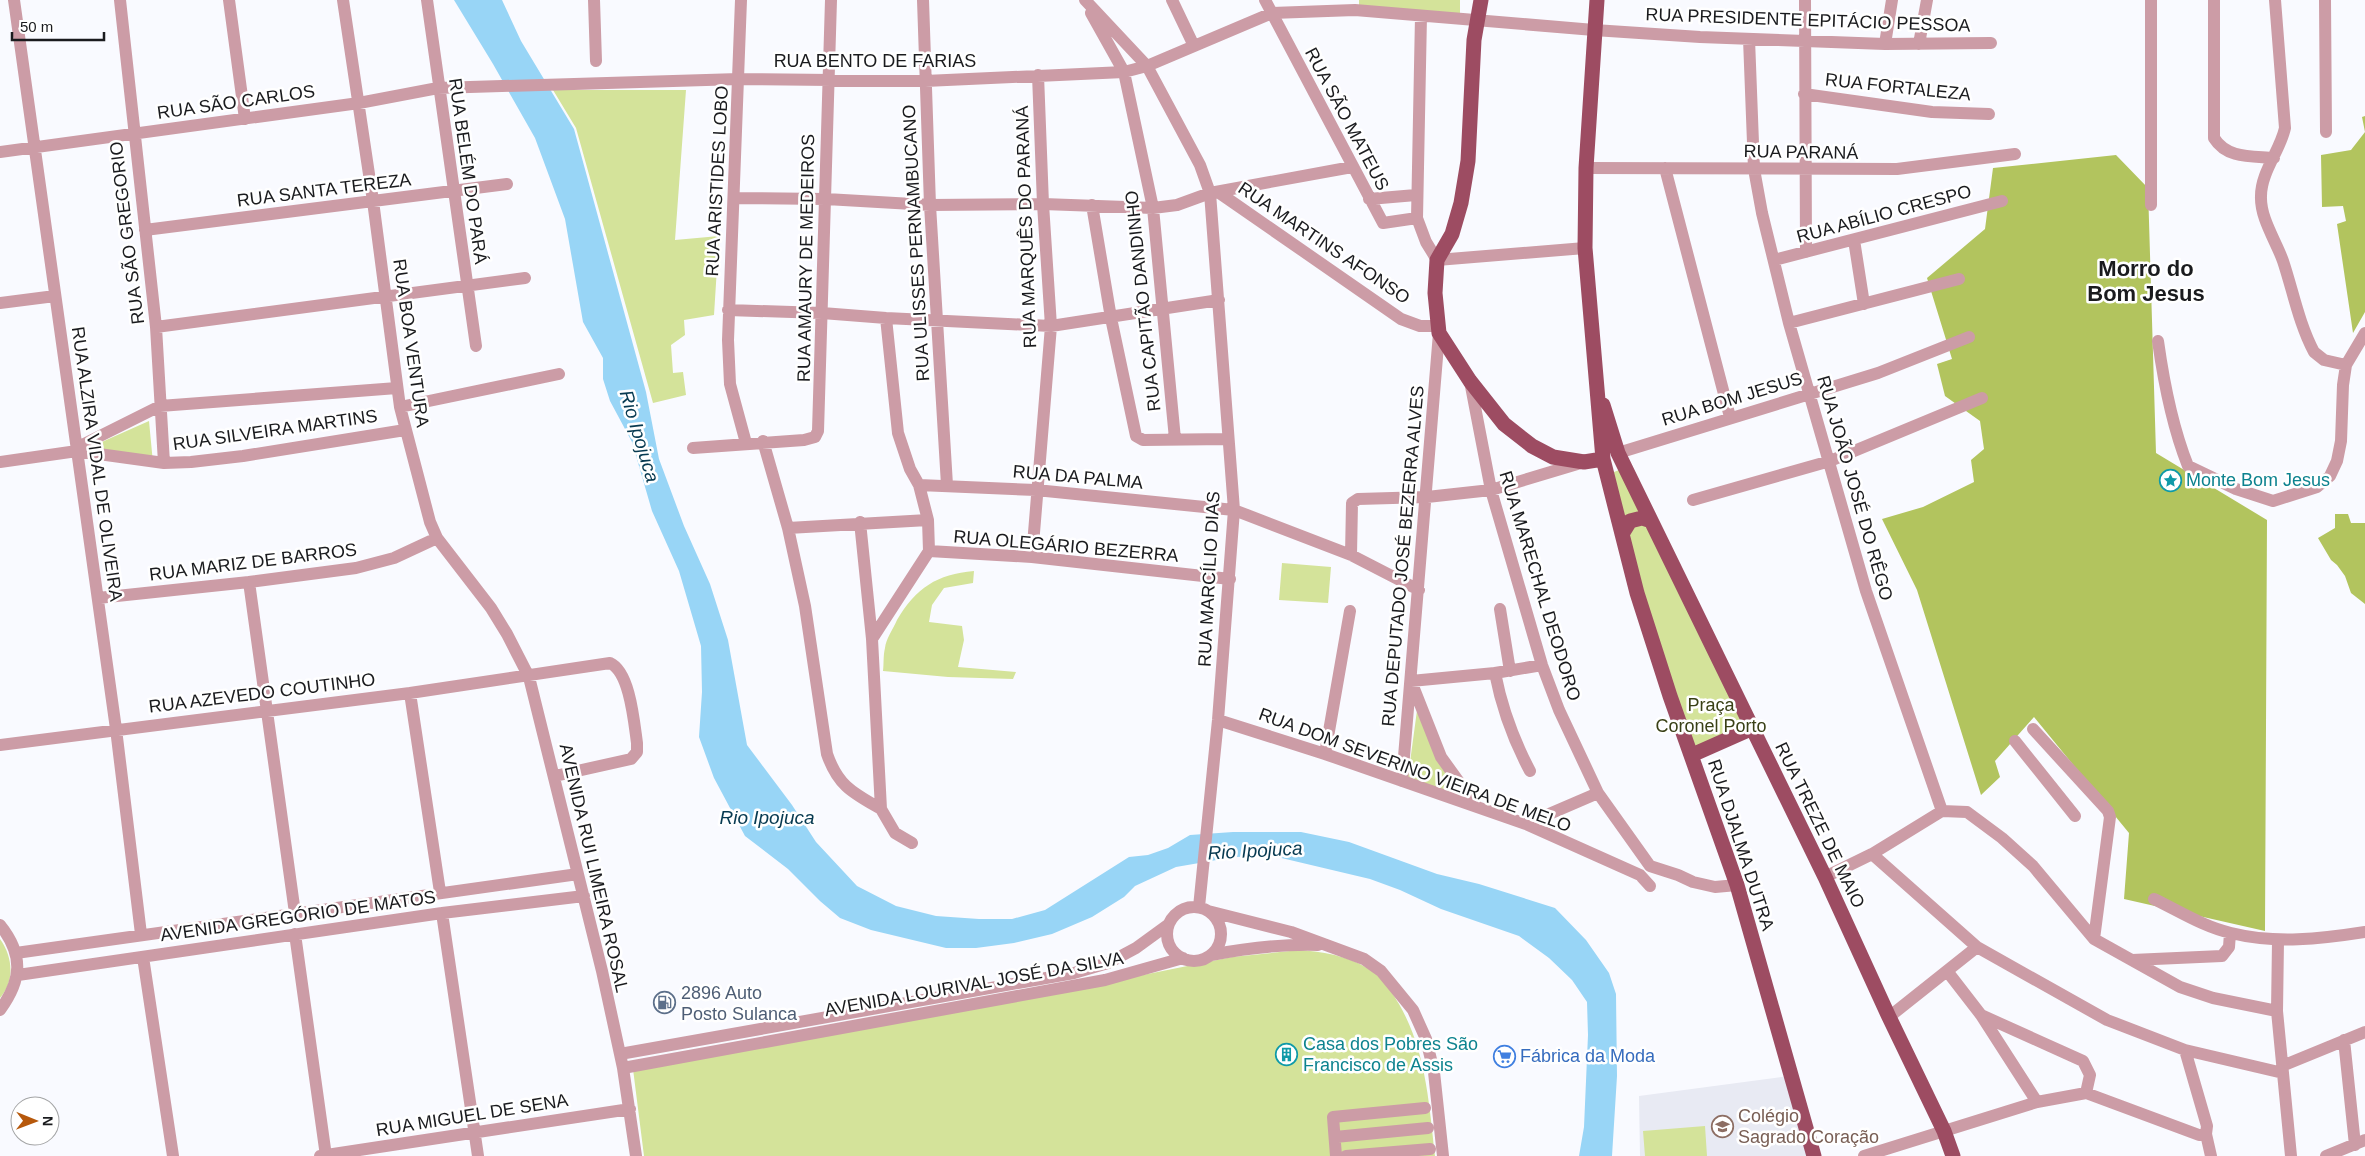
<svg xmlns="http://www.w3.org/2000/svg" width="2365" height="1156" viewBox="0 0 2365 1156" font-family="Helvetica,sans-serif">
  <rect width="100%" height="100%" fill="#f9faff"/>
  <path fill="#e8eaf3" d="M 1789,1076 L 1813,1156 L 1640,1156 L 1639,1096 Z"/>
  <path fill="#d4e39a" d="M 1359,0 L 1460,0 L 1460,14 L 1359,9 Z
    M 553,90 L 686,90 L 675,240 L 719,236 L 714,315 L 684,320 L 685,335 L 671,345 L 673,373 L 683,372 L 686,395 L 653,403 L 576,128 Z
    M 149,421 L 153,463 L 77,453 Z
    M 1619,470 L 1751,732 L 1696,756 L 1673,695 L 1609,474 Z
    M 1282,563 L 1331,567 L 1328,603 L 1279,600 Z
    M 974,571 L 973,583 L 944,588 L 932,605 L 929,622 L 962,626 L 964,640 L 958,667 L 1016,672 L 1013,679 L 948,677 L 883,671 C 884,664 883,656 885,648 C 886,639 893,629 897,620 C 916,588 937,574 974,571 Z
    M 1418,703 L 1468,800 L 1408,777 Z
    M 0,939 C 13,957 15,981 0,998 Z
    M 1300,950 C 1326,952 1354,957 1376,974 C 1385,981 1393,994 1399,1004 C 1426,1051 1429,1103 1435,1156 L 644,1156 L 633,1069 L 1113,981 L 1232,957 Z
    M 1705,1126 L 1707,1156 L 1645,1156 L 1643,1131 Z"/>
  <path fill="#b2c45e" d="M 2365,116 L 2365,312 L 2353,333 L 2337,224 L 2346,221 L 2343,206 L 2322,207 L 2321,155 L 2351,150 L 2365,132 L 2362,117 Z
    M 2116,155 L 2148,188 L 2156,453 L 2267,520 L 2265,931 L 2124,899 L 2129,833 L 2034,717 L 1995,761 L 2000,777 L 1981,795 L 1917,590 L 1882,519 L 1923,507 L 1974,482 L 1971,460 L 1984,449 L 1980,421 L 1945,396 L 1937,364 L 1952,359 L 1927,278 L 1985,229 L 1993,168 Z
    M 2335,514 L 2348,514 L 2351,523 L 2365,523 L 2365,604 L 2351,593 L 2345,576 L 2337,565 L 2331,560 L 2318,538 L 2335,528 Z"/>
  <path fill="#98d5f6" d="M 454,0 L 502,0 L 521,41 L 574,129 L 646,392 L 659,459 L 684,526 L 710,584 L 728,640 L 747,745 L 792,805 L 816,842 L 857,886 L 896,906 L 936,916 L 979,919 L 1012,919 L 1045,910 L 1129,857 L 1148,855 L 1168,848 L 1190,835 L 1233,832 L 1301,832 L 1349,842 L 1437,874 L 1479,884 L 1555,908 L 1586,940 L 1609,973 L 1616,994 L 1617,1076 L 1612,1156 L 1579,1156 L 1584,1127 L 1588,1035 L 1587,1002 L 1572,980 L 1549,958 L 1519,936 L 1441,909 L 1400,890 L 1370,879 L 1273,856 L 1234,857 L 1176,867 L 1135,886 L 1124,897 L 1092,917 L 1052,934 L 1014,943 L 976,948 L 946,948 L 871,930 L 840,918 L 820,901 L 788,869 L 745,836 L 714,778 L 699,737 L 702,692 L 701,646 L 679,571 L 652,511 L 632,442 L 610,401 L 603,379 L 603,358 L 583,322 L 565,219 L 535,138 L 493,64 Z"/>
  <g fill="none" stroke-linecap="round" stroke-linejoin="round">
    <path stroke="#cc9ca6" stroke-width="12" d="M 14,0 L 116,729 L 141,934
      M 120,0 L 156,327 L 164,463
      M 229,0 L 245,119
      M 343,0 L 373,201 L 400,407 L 430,522 L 437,538 L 491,608 L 507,634 L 529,677 L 602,971 L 623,1068 L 636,1156
      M 427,0 L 476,346
      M 594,0 L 596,61
      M 741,0 L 728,340 L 730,384 L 746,443
      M 923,0 L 930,205 L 947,485
      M 1085,0 L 1147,66 L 1200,165 L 1210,193 L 1234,510 L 1218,720 L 1199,907
      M 1172,0 L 1194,46
      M 1265,0 L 1383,223 L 1417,218
      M 1805,0 L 1806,252
      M 2214,0 L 2214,138 C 2227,159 2252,156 2274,158
      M 2275,0 L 2285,128 C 2280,151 2261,172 2261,196 C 2260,218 2276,241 2283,261 C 2293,291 2299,324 2314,352 L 2324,360 L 2346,365
      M 2325,0 L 2326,132
      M 1091,13 L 1124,72 L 1153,208 L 1175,439
      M 1421,16 L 1417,218 L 1426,242 L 1437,260 L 1585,248
      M 1749,39 L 1754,169 L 1762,213 L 1789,323 L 1866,591 L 1942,811
      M 1885,44 L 1892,0
      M 1919,44 L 1927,0
      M 1804,94 L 1932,112 L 1989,114
      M 0,152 L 359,103 L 438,88 L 739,79 L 925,81 L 1124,72 L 1147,66 L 1272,13 L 1355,10 L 1594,30 L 1700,37 L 1885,44 L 1991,43
      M 1586,168 L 1897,169 L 2015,154
      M 1665,168 L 1730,417
      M 1218,192 L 1401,319 L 1420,326 L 1439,326
      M 734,198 L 826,199 L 930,205 L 1043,204 L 1153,208 L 1177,205 L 1210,193 L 1352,167
      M 1369,199 L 1416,195
      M 1092,205 L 1111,318 L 1136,436 L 1143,440 L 1228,439
      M 2151,205 L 2151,0
      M 145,230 L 507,184
      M 1854,240 L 1864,304
      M 1774,260 L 2002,201
      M 0,303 L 55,296
      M 728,310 L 822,313 L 886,318 L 1051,326 L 1219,300
      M 886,318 L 898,433 L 910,469 L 919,485 L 928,520 L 929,551
      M 1789,323 L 1959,279
      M 156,327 L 525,278
      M 2158,341 C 2164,384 2172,426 2188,466 L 2236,489 L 2273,501 L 2317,487 L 2330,476 L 2337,461 L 2341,441 L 2343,385 L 2346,365 L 2365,333
      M 1470,381 L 1491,490 L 1542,665 L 1559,710 L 1598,793 L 1650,866 L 1678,875 L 1693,882 L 1715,887 L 1737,885
      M 400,407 L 559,374
      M 763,441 L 788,528 L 805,606 L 827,754 C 838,786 853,793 881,809
      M 76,448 L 160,406 L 397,388
      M 693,448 L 804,440 L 815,437 L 818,431 L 831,0
      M 1618,453 L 1878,373 L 1969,337
      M 0,462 L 77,451 L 164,463 L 191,462 L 243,456 L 405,430
      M 919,485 L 1036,490 L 1234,510 L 1351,555 L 1419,590
      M 1693,500 L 1830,461 L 1982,398
      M 860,522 L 872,639 L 881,809 L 895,833 L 912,843
      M 788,528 L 928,520
      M 929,551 L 1032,557 L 1230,579
      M 1351,555 L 1352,503 L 1358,499 L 1427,497 L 1491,490 L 1584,462
      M 1032,557 L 1051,326 L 1043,204 L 1038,75
      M 249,582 L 295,913
      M 98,598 L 249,582 L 356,568 L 394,558 L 437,538
      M 1500,609 L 1510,671
      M 872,639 L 929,551
      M 1495,673 C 1502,709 1513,739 1530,771
      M 410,693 L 440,892
      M 1218,720 L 1325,754 L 1526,824 L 1640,875 L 1650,886
      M 2033,729 L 2108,811 L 2110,817 L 2094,939
      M 2015,741 L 2075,816
      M 0,745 L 410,693 L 610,663 C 630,672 634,722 637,743 L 637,752 L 631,759 L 555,776
      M 1325,754 L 1350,611
      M 1402,781 L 1439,333
      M 1477,807 L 1441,757 L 1411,681 L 1495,673 L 1542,665
      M 1942,811 L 1967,812 L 2002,838 L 2033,866 L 2094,939 L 2180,987 L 2213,998 L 2277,1011
      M 1526,824 L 1598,793
      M 1872,854 L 1977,947 L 2107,1020 L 2185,1050 L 2283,1073
      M 1825,877 L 1872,854 L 1942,811
      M 2154,899 C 2179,911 2204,927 2231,933 C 2275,944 2321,939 2365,932
      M1167 934a27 27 0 1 1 54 0a27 27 0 1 1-54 0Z
      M 1208,911 L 1291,932 L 1364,959 L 1381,971 L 1413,1010 L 1426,1039 L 1434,1072 L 1443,1156
      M 442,913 L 478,1156
      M 0,925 C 24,955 22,980 0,1010
      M 295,934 L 326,1156
      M 2278,941 L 2277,1011 L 2291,1156
      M 16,953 L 578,874
      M 1211,955 C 1247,948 1281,944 1318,945
      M 143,957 L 173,1156
      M 2132,960 L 2222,956 L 2229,947 L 2230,933
      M 1947,971 L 1981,1015 L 2037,1102
      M 18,975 L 442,913 L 584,896
      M 1981,1015 L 2083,1061 L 2090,1075 L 2086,1093
      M 1889,1017 L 1977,947
      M 2344,1040 L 2355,1145
      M 2185,1050 L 2207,1126 L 2206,1134 L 2211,1156
      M 620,1054 L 1074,973 L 1108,963 L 1136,948 L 1169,924
      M 2282,1066 L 2365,1032
      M 623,1068 L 1105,980 L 1183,958
      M 1335,1137 L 1428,1128
      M 320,1156 L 630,1109
      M 1336,1156 L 1333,1117 L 1425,1108
      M 1346,1156 L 1430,1149
      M 1864,1156 L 2037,1102 L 2086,1093 L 2199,1135 L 2206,1134
      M 2326,1156 L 2365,1140"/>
    <path stroke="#9d4c62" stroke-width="15" d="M 1481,0 L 1474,40 L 1468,161 L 1461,203 L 1452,234 L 1437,260 L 1435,293 L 1439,333 L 1470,381 L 1504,424 L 1532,446 L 1553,457 L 1584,462 L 1603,459
      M 1597,0 L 1586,168 L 1585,248 L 1603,459 L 1637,593 L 1670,696 L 1737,885 L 1814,1156
      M 1603,405 L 1618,453 L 1825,877 L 1889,1017 L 1944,1131 L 1953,1156
      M 1622,534 L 1630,521 L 1642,518 L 1651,521
      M 1692,755 L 1753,728"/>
  </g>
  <defs>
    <symbol id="sight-ring" viewBox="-11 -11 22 22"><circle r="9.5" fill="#fff" stroke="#0f9aa8" stroke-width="1.5"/><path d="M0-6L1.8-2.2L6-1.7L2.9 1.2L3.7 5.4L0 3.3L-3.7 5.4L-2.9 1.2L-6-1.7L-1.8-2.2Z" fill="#0f9aa8"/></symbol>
    <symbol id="fuel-ring" viewBox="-11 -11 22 22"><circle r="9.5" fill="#fff" stroke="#5c6f8a" stroke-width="1.5"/><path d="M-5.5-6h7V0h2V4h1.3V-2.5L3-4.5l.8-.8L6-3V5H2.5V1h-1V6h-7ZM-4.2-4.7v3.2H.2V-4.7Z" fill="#5c6f8a"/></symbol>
    <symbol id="building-ring" viewBox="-11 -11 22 22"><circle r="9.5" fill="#fff" stroke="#0f9aa8" stroke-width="1.5"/><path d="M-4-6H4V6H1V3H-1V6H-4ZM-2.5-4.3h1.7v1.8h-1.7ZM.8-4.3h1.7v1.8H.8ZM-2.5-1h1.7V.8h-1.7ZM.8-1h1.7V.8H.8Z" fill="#0f9aa8"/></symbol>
    <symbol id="supermarket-ring" viewBox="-11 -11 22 22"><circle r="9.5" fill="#fff" stroke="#3f7fe0" stroke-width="1.5"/><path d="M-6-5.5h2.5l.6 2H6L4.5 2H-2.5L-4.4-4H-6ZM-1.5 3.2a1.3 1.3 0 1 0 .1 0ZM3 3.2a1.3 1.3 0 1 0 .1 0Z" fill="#3f7fe0"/></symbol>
    <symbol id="school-ring" viewBox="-11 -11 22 22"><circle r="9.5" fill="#fff" stroke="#8d6e63" stroke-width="1.5"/><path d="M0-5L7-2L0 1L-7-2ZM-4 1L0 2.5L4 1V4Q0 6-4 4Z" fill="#8d6e63"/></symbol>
  </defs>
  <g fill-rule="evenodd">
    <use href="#sight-ring" x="2158" y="468" width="25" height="25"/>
    <use href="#fuel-ring" x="652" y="990" width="25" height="25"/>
    <use href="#building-ring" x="1274" y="1042" width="25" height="25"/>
    <use href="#supermarket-ring" x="1492" y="1044" width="25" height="25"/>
    <use href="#school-ring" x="1710" y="1114" width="25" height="25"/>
  </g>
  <g text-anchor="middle" stroke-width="5" stroke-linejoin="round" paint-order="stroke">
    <g font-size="18" fill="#1a1b1e" stroke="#fff">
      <text transform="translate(1808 20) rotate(2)" y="6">RUA PRESIDENTE EPITÁCIO PESSOA</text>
      <text x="875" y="67">RUA BENTO DE FARIAS</text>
      <text transform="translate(1898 87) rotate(6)" y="6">RUA FORTALEZA</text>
      <text transform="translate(236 102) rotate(-8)" y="6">RUA SÃO CARLOS</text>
      <text transform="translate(1347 119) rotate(62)" y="6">RUA SÃO MATEUS</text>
      <text transform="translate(1801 152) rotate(1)" y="6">RUA PARANÁ</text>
      <text transform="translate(468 171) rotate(82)" y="6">RUA BELÉM DO PARÁ</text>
      <text transform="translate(717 181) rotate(-87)" y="6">RUA ARISTIDES LOBO</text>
      <text transform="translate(324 190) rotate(-7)" y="6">RUA SANTA TEREZA</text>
      <text transform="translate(1884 214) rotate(-15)" y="6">RUA ABÍLIO CRESPO</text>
      <text transform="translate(1026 227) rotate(-92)" y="6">RUA MARQUÊS DO PARANÁ</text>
      <text transform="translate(127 233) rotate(-97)" y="6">RUA SÃO GREGORIO</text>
      <text transform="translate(916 243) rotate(-93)" y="6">RUA ULISSES PERNAMBUCANO</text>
      <text transform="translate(1324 243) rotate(34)" y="6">RUA MARTINS AFONSO</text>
      <text transform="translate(806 258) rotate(-89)" y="6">RUA AMAURY DE MEDEIROS</text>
      <text transform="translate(1143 301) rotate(-96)" y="6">RUA CAPITÃO DANDINHO</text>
      <text transform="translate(411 343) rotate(82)" y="6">RUA BOA VENTURA</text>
      <text transform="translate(1732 399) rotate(-17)" y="6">RUA BOM JESUS</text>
      <text transform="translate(275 430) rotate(-8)" y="6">RUA SILVEIRA MARTINS</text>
      <text transform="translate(97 464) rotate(82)" y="6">RUA ALZIRA VIDAL DE OLIVEIRA</text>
      <text transform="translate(1078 477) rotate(5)" y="6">RUA DA PALMA</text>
      <text transform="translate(1855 488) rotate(74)" y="6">RUA JOÃO JOSÉ DO RÊGO</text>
      <text transform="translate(1066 546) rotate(5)" y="6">RUA OLEGÁRIO BEZERRA</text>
      <text transform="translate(1403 556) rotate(-85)" y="6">RUA DEPUTADO JOSÉ BEZERRA ALVES</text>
      <text transform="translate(253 562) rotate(-7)" y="6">RUA MARIZ DE BARROS</text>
      <text transform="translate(1209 579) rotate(-87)" y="6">RUA MARCÍLIO DIAS</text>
      <text transform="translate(1540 586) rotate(73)" y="6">RUA MARECHAL DEODORO</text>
      <text transform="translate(262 693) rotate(-7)" y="6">RUA AZEVEDO COUTINHO</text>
      <text transform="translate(1415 770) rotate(20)" y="6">RUA DOM SEVERINO VIEIRA DE MELO</text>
      <text transform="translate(1820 825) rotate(64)" y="6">RUA TREZE DE MAIO</text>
      <text transform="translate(1741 845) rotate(72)" y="6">RUA DJALMA DUTRA</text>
      <text transform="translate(594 868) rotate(77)" y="6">AVENIDA RUI LIMEIRA ROSAL</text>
      <text transform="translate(298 916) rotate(-8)" y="6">AVENIDA GREGÓRIO DE MATOS</text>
      <text transform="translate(974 984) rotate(-10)" y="6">AVENIDA LOURIVAL JOSÉ DA SILVA</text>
      <text transform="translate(472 1115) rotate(-9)" y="6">RUA MIGUEL DE SENA</text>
    </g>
    <g font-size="18" fill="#0d838f" stroke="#fff" text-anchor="start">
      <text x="2186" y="486">Monte Bom Jesus</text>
      <text x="1303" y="1050">Casa dos Pobres São<tspan x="1303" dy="21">Francisco de Assis</tspan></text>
    </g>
    <g font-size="18" fill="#394016" stroke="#fff">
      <text x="1711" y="711">Praça<tspan x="1711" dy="21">Coronel Porto</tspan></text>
    </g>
    <g font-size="18" fill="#4e5e75" stroke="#fff" text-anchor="start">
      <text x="681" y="999">2896 Auto<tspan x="681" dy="21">Posto Sulanca</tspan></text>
    </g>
    <g font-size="18" fill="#366cbe" stroke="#fff" text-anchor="start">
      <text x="1520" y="1062">Fábrica da Moda</text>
    </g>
    <g font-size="18" fill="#785e54" stroke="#fff" text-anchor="start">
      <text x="1738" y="1122">Colégio<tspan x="1738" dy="21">Sagrado Coração</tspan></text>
    </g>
    <g font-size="19" font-style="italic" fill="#073a51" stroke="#fff">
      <text transform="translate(640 436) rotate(73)" y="7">Rio Ipojuca</text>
      <text x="767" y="824">Rio Ipojuca</text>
      <text transform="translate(1255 850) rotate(-3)" y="7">Rio Ipojuca</text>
    </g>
    <g font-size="22" font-weight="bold" fill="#1a1b1e" stroke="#fff">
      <text x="2146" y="276">Morro do<tspan x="2146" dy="25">Bom Jesus</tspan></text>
    </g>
  </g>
  <g transform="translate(35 1121) rotate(91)"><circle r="24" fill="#ffffff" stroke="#a3a4a5"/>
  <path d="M0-4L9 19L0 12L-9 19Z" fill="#b6580b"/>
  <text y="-8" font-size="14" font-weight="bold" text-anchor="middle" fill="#1a1b1e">N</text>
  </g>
  <path d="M12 32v8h92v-8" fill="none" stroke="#1a1b1e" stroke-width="2.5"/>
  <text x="20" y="32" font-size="15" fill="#1a1b1e" stroke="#ffffff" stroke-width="4" paint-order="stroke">50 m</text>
</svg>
